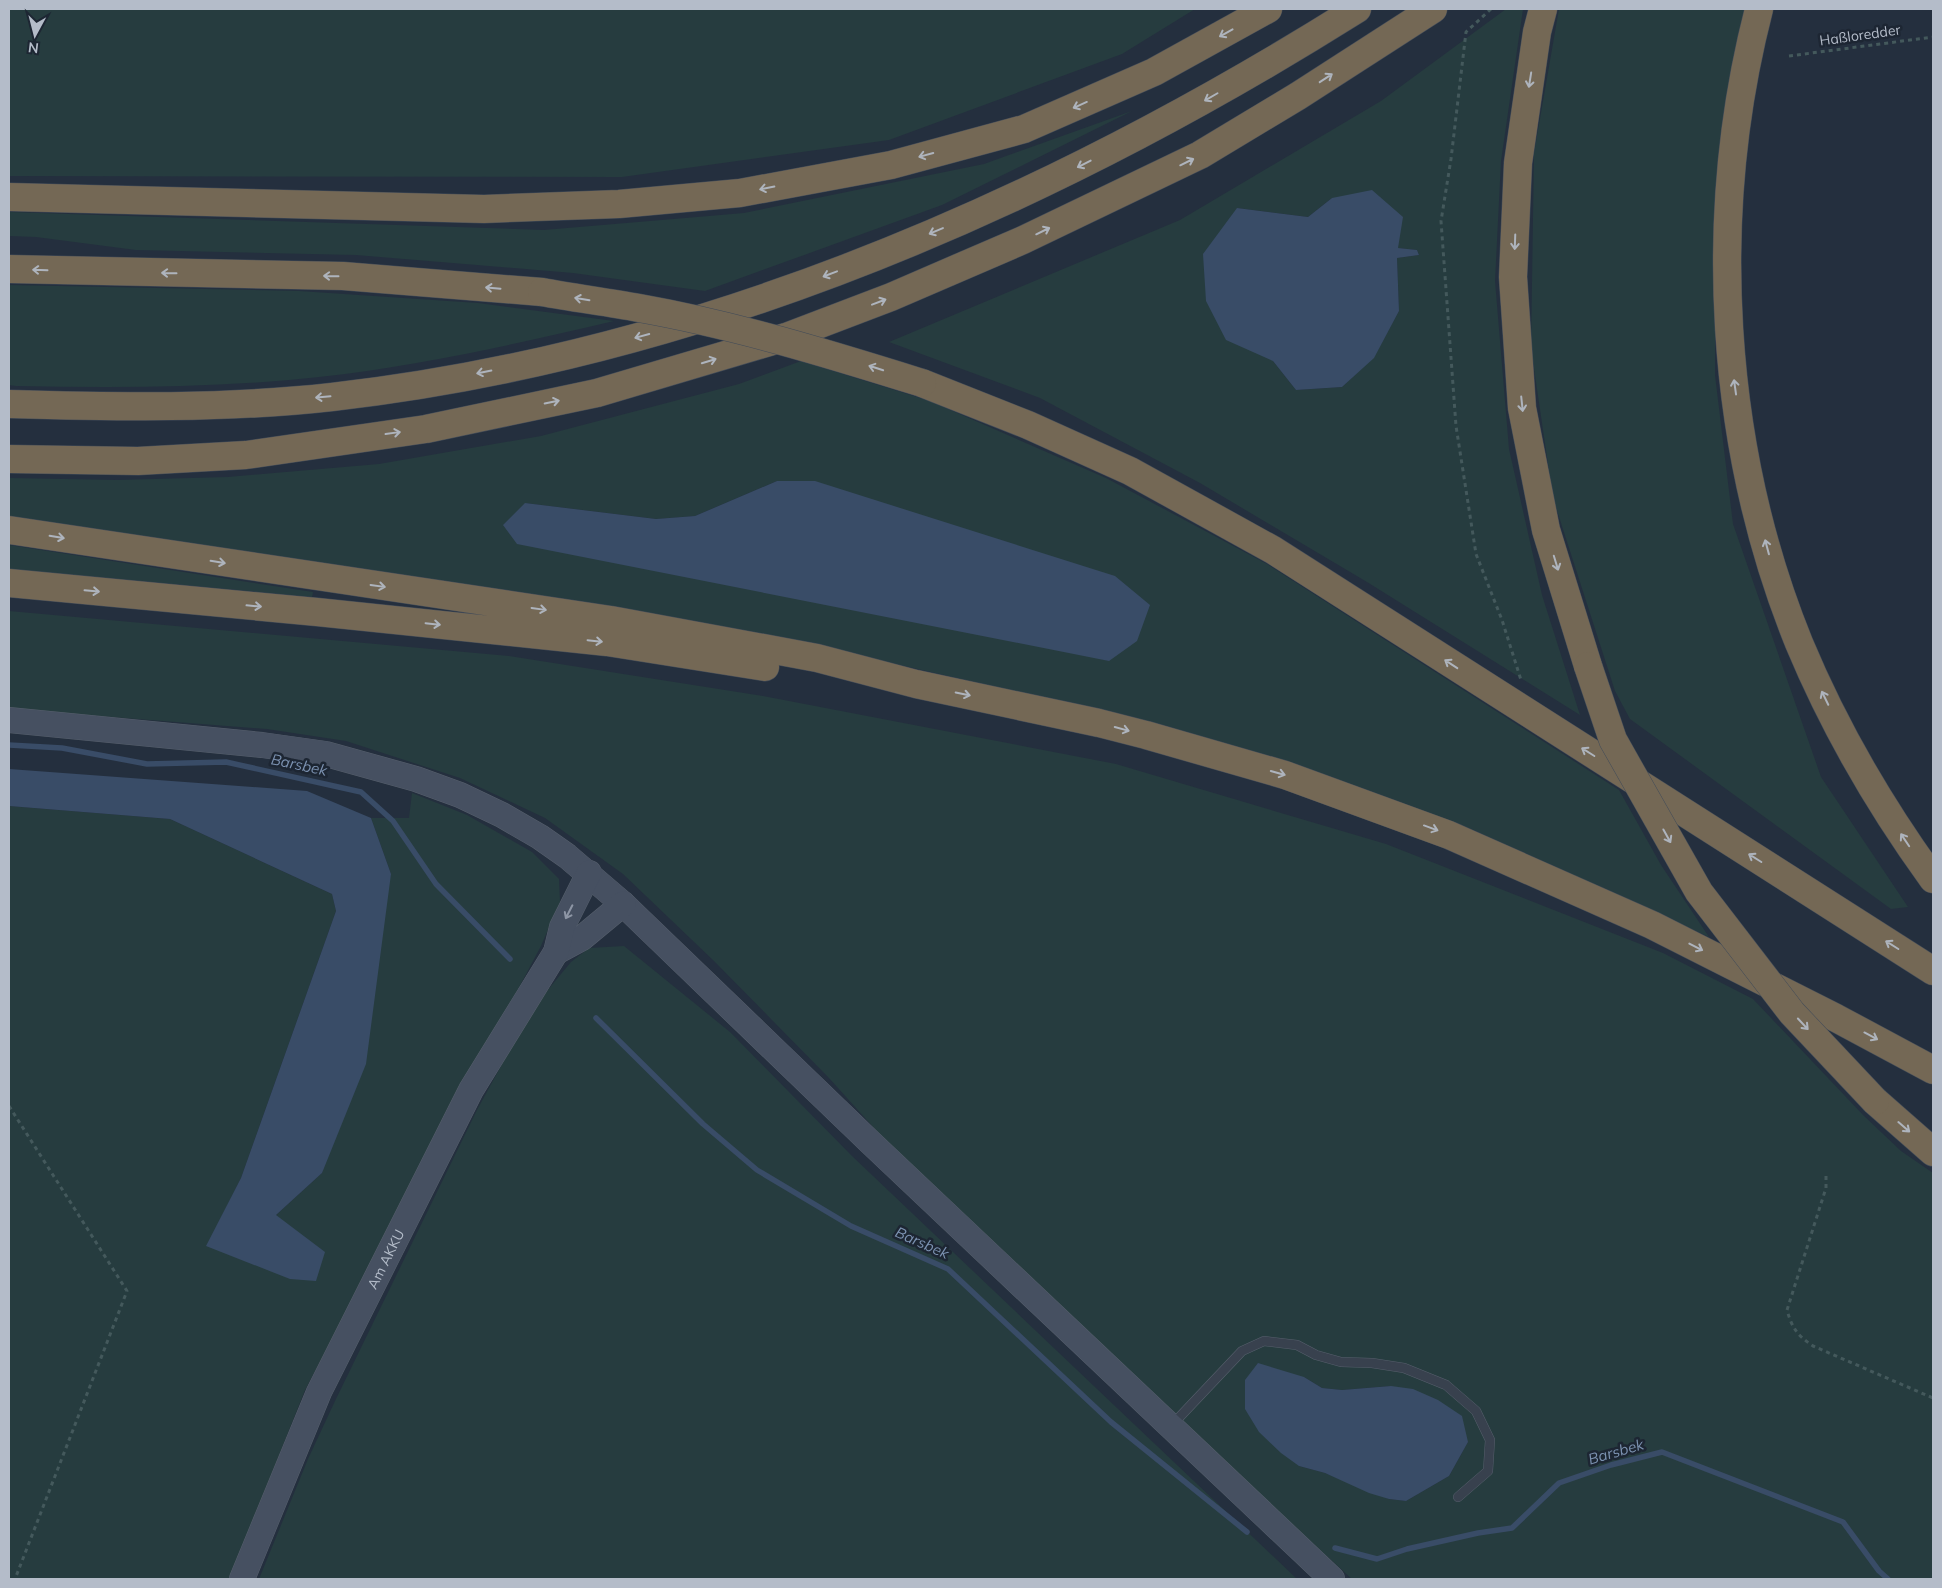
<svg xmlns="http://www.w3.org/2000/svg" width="1942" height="1588" viewBox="0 0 1942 1588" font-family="Mulish,sans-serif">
  <rect width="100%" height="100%" fill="#242f3e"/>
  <path fill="#263c3f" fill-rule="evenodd" d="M 9,9 L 1195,9 L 1122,54 L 889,140 L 622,177 L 9,176 Z
    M 1506,9 L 1523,9 L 1501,161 L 1495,281 L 1509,449 L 1542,595 L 1580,715 L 1367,582 L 1200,483 L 1040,398 L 889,342 L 1180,220 L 1381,101 ZM 1332,198 L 1398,248 L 1417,250 L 1419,255 L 1397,258 L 1399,311 L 1374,357 L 1342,387 L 1296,390 L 1273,361 L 1237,208 L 1308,217 Z
    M 1559,9 L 1746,9 L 1733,68 L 1715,192 L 1715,375 L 1733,524 L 1821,777 L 1908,907 L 1891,909 L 1630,719 L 1615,691 L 1553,498 L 1531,348 L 1534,153 Z
    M 1132,111 L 942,205 L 705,291 L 573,273 L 356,255 L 136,250 L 36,237 L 9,236 L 9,212 L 544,230 L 744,213 L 984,164 Z
    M 9,285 L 299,291 L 478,303 L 614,321 C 516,344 419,366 319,377 C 218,388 117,388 16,386 L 9,385 Z
    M 801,361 L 930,401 L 1106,478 L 1267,564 L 1619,790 L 1661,865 L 1709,937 L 1471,829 L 1351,785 L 1167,726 L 874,659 L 9,522 L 9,478 L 117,480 L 228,477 L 379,464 L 541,436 L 739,384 ZM 777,481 L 1109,661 L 525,503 L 656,519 L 695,516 Z
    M 9,545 L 313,592 L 312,597 L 9,569 Z
    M 9,611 L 509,656 L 763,696 L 1116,764 L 1386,844 L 1663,953 L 1753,999 L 1863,1115 L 1901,1151 L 1933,1173 L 1933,1579 L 1352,1579 L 1146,1392 L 920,1179 L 829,1078 L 714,961 L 623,874 L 545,818 L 460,778 L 346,741 L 267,729 L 9,709 ZM 1304,1377 L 1322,1388 L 1342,1390 L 1391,1386 L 1468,1442 L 1449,1476 L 1406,1501 L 1389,1499 L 1325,1473 L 1299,1466 Z
    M 412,793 L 467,815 L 532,852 L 559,879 L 560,902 L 541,946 L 305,1390 L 230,1579 L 9,1579 L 9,806 L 170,819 L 332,894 L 336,911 L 241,1178 L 207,1246 L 276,1215 L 322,1173 L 391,874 L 371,818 L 409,818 Z
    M 624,946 L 730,1032 L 852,1156 L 1297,1579 L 259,1579 L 308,1459 L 335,1401 L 477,1110 L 532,1009 L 571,962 L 589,948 Z"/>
  <path fill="#394c67" d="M 1372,190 L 1403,217 L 1398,248 L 1417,250 L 1419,255 L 1397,258 L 1399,311 L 1374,358 L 1342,387 L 1296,390 L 1273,361 L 1226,340 L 1206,301 L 1203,254 L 1237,208 L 1308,217 L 1332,198 Z
    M 777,481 L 815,481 L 1115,576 L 1150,605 L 1137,641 L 1109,661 L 517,544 L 503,525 L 525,503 L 656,519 L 695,516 Z
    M 9,769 L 307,791 L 371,818 L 391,874 L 366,1064 L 322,1173 L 276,1215 L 325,1252 L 316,1281 L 290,1279 L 206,1246 L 241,1178 L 336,911 L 332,894 L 170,819 L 9,806 Z
    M 1258,1363 L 1304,1377 L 1322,1388 L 1342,1390 L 1391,1386 L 1413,1389 L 1438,1400 L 1462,1416 L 1468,1442 L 1449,1476 L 1406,1501 L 1389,1499 L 1369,1493 L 1325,1473 L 1299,1466 L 1281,1453 L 1259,1432 L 1245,1409 L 1245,1380 Z"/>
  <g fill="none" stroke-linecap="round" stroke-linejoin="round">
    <path stroke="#394c67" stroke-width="5.5" d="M 9,745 L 62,748 L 147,764 L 226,762 L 361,792 L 393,821 L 436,884 L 510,959
      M 596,1018 L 703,1124 L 757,1170 L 851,1226 L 948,1269 L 1111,1422 L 1247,1532
      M 1335,1548 L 1377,1559 L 1407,1549 L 1478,1533 L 1512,1528 L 1559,1483 L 1611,1465 L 1662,1452 L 1843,1522 L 1879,1571 L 1888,1579"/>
    <defs>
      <path id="lane" d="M 1172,1425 L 1242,1351 L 1264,1341 L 1297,1345 L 1316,1355 L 1341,1362 L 1372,1363 L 1404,1368 L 1446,1385 L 1476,1411 L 1490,1440 L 1488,1471 L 1458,1497"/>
      <g id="secondary">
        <path d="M 9,720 L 262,745 L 326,754 L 416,779 L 460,795 L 502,815 L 540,837 L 567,856 L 623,904 L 871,1143 L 1332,1579"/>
        <path d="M 556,952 L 582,938 L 623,904"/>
        <path id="s1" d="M 242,1579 L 319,1392 L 471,1090 L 556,952 L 562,927 L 589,873"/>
      </g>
      <path id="highway" d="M 1543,9 L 1537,32 L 1518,163 L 1513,277 L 1522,408 L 1546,530 L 1588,666
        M 1759,9 C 1706,214 1719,446 1799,643 C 1834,727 1880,806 1933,879
        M 9,197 L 484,209 L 619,204 L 740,193 L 891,165 L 1024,129 L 1154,72 L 1268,9
        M 9,269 L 343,276 L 542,292
        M 922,383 L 1028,425 L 1130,471 L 1273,550 L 1933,971
        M 9,404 C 117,407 224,409 332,397 C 701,355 1045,205 1357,9
        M 9,459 L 138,461 L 246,455 L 426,429 L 597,393 L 786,337 L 891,297 L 1023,240 L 1200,155 L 1298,96 L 1433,9
        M 9,530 L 611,620 L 817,658 L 916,684 L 1099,723 L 1146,735 L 1285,775 L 1449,835 L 1652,925 L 1836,1018 L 1933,1070
        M 9,583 L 317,612 L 607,642 L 765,667
        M 1875,1101 L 1933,1152"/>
    </defs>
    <use href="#lane" stroke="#565f6c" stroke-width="10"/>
    <use href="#secondary" stroke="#565f6c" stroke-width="26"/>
    <use href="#highway" stroke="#434c59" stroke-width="29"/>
    <path stroke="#44595c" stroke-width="3" stroke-dasharray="4 4" stroke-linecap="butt" d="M 1491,9 L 1466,32 L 1451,159 L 1441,221 L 1456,426 L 1476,554 L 1502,620 L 1521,680
      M 1789,56 L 1933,37
      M 9,1106 L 127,1291 L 15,1579
      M 1826,1176 L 1826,1188 L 1787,1310 C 1792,1328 1797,1335 1813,1346 L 1933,1398"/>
    <use href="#lane" stroke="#38414e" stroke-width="9"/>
    <use href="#secondary" stroke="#465061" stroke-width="25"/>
    <use href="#highway" stroke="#746855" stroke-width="28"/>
    <defs>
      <path id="highway-bridge" d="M 542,292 C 574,298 607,302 639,308 C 735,325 829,354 922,383
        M 1588,666 L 1613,740 L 1699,892 L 1792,1013 L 1875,1101"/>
    </defs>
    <use href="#highway-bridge" stroke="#434c59" stroke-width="29" stroke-linecap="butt"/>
    <use href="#highway-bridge" stroke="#746855" stroke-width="28"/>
  </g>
  <defs><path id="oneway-shaft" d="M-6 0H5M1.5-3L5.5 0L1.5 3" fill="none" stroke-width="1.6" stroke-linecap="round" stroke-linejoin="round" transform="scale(1.25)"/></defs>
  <g stroke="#aeb4bd">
    <use href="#oneway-shaft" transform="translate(1226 33) rotate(151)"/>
    <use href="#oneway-shaft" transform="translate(1326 78) rotate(-33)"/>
    <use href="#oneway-shaft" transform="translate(1530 80) rotate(99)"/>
    <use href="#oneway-shaft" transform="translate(1211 97) rotate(150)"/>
    <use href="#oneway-shaft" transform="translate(1080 105) rotate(156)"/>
    <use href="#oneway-shaft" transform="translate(926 155) rotate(165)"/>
    <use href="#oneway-shaft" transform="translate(1187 162) rotate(-26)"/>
    <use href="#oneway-shaft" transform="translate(1084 164) rotate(153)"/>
    <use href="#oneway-shaft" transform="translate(767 188) rotate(169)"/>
    <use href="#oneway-shaft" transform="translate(936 231) rotate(157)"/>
    <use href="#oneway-shaft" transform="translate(1043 231) rotate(-26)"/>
    <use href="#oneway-shaft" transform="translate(1515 242) rotate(92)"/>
    <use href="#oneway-shaft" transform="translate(40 270) rotate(-178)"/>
    <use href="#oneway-shaft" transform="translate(169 273) rotate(-179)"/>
    <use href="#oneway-shaft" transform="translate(830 274) rotate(159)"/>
    <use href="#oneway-shaft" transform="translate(331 276) rotate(-179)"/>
    <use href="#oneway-shaft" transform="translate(493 288) rotate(-175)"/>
    <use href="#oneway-shaft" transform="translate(582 299) rotate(-171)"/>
    <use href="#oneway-shaft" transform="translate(879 302) rotate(-21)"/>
    <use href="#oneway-shaft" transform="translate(642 336) rotate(165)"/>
    <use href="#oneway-shaft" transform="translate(709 361) rotate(-17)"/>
    <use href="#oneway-shaft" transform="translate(876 368) rotate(-162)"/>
    <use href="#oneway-shaft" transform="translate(484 372) rotate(169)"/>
    <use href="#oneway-shaft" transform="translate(1735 387) rotate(-98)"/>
    <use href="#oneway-shaft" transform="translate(323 397) rotate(175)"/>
    <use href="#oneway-shaft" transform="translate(552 402) rotate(-12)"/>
    <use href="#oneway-shaft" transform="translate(1522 404) rotate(84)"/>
    <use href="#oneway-shaft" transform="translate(393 433) rotate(-8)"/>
    <use href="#oneway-shaft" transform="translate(57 537) rotate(9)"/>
    <use href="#oneway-shaft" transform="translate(1767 547) rotate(-105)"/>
    <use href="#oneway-shaft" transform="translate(218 562) rotate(9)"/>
    <use href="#oneway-shaft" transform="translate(1556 563) rotate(73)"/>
    <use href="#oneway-shaft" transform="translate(378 586) rotate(8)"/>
    <use href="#oneway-shaft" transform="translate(92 591) rotate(5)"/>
    <use href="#oneway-shaft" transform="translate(254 606) rotate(5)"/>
    <use href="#oneway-shaft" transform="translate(539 609) rotate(8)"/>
    <use href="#oneway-shaft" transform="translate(433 624) rotate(6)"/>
    <use href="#oneway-shaft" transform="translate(595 641) rotate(6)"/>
    <use href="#oneway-shaft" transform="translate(1451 664) rotate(-147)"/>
    <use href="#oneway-shaft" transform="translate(963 694) rotate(12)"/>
    <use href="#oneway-shaft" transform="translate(1825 698) rotate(-116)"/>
    <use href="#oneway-shaft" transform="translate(1122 729) rotate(15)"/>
    <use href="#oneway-shaft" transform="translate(1588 752) rotate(-148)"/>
    <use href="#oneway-shaft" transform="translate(1278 773) rotate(16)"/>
    <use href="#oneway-shaft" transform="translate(1431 828) rotate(20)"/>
    <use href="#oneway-shaft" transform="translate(1667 836) rotate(61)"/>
    <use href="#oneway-shaft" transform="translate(1905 840) rotate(-124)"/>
    <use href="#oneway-shaft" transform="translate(1755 858) rotate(-148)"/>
    <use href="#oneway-shaft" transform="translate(1892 945) rotate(-148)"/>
    <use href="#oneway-shaft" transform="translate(1696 947) rotate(27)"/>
    <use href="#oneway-shaft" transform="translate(1803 1024) rotate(47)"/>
    <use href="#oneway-shaft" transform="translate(1871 1036) rotate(28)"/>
    <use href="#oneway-shaft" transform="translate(1904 1127) rotate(41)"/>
  </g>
  <use stroke="#8e96a5" href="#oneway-shaft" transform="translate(569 912) rotate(117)"/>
  <g text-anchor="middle" stroke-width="5" stroke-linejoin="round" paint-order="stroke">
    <g font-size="14" fill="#b4bcc9" stroke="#1d2633">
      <text transform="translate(1860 35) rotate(-8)" y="5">Haßloredder</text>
      <text dy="5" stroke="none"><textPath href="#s1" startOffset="351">Am AKKU</textPath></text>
    </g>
    <g font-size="15" font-style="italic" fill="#7c92b1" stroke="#1d2633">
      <text transform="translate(299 765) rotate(12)" y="5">Barsbek</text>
      <text transform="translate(922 1243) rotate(24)" y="5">Barsbek</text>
      <text transform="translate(1616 1452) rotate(-16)" y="5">Barsbek</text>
    </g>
  </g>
  <rect width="1942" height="1588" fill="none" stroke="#b4bcc9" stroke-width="20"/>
  <g transform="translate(35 35) rotate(187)" stroke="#1d2633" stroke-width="4" paint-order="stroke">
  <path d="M0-4L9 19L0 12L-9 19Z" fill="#b4bcc9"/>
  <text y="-8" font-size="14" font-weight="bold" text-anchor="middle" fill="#b4bcc9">N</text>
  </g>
</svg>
